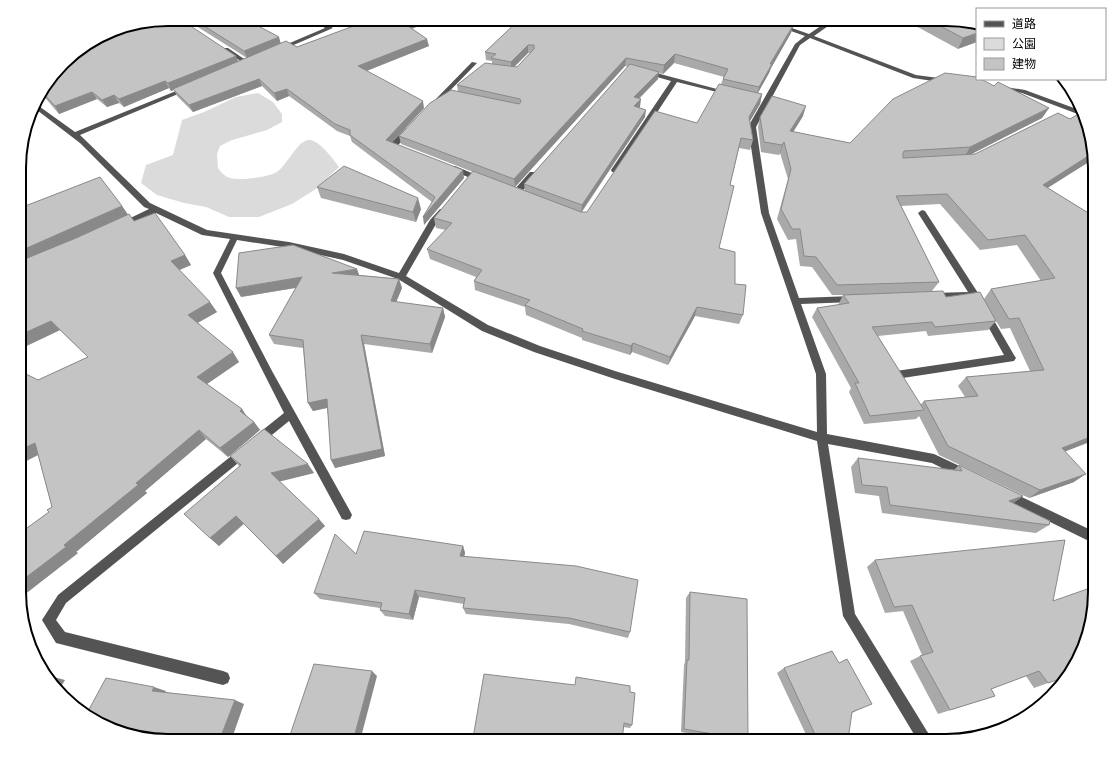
<svg xmlns="http://www.w3.org/2000/svg" width="1114" height="760" viewBox="0 0 1114 760" font-family="'Titillium Web','Noto Sans JP',sans-serif">
  <rect width="100%" height="100%" fill="#fff"/>
  <path fill="#dbdbdb" d="M 258,93 L 273,102 L 282,114 L 282,122 L 267,130 L 232,140 L 220,146 L 217,154 L 218,168 C 221,172 224,176 230,178 C 239,181 267,177 275,173 C 287,167 298,138 310,140 C 320,141 334,160 339,167 L 316,189 L 292,204 L 259,217 L 229,217 L 206,207 L 184,203 L 157,195 L 141,183 L 146,165 L 173,155 L 182,120 L 204,112 L 236,97 Z"/>
  <g fill="none" stroke-linecap="round" stroke-linejoin="round">
    <path fill="#545454" fill-rule="evenodd" d="M 311,19 L 318,19 L 333,28 L 282,50 L 278,50 L 278,48 L 325,28 Z
      M 757,19 L 766,19 L 809,34 L 831,19 L 838,19 L 814,36 L 916,75 L 946,79 L 949,81 L 946,83 L 913,78 L 810,38 L 800,45 L 756,127 L 769,213 L 799,298 L 853,296 L 858,299 L 853,302 L 801,304 L 826,374 L 827,434 L 934,454 L 970,471 L 972,475 L 970,479 L 966,480 L 932,463 L 828,444 L 855,614 L 933,741 L 918,741 L 843,616 L 817,441 L 615,379 L 534,352 L 482,331 L 398,279 L 343,260 L 289,248 L 237,240 L 221,273 L 272,371 L 350,511 L 352,515 L 350,519 L 346,520 L 342,519 L 289,421 L 262,443 L 258,445 L 254,443 L 253,440 L 254,437 L 284,413 L 213,273 L 230,239 L 202,235 L 156,213 L 124,228 L 118,228 L 117,226 L 118,224 L 149,209 L 144,207 L 80,143 L 33,107 L 34,103 L 36,104 L 75,132 L 186,87 L 190,87 L 190,89 L 80,135 L 150,203 L 207,230 L 289,242 L 344,254 L 399,273 L 430,220 L 440,209 L 446,209 L 447,211 L 436,224 L 406,276 L 488,325 L 540,346 L 615,371 L 817,432 L 816,374 L 761,213 L 748,127 L 795,44 L 805,36 Z
      M 224,48 L 228,48 L 250,63 L 245,64 L 224,50 Z
      M 472,62 L 477,63 L 435,106 L 431,106 L 431,104 Z
      M 645,70 L 732,93 L 729,95 L 677,82 L 618,172 L 612,172 L 611,170 L 671,81 L 643,73 L 643,71 Z
      M 999,86 L 1025,90 L 1082,111 L 1083,116 L 1022,93 L 997,89 L 997,87 Z
      M 406,128 L 409,128 L 413,130 L 398,145 L 404,147 L 404,151 L 401,151 L 390,148 L 390,144 Z
      M 449,166 L 455,166 L 486,179 L 482,181 L 479,181 L 449,170 Z
      M 530,172 L 536,172 L 537,174 L 520,194 L 514,194 L 514,190 Z
      M 922,210 L 925,211 L 978,293 L 1014,355 L 1016,358 L 1014,361 L 896,379 L 892,378 L 891,375 L 892,372 L 896,371 L 1004,355 L 972,298 L 930,298 L 928,296 L 930,294 L 933,293 L 968,292 L 918,213 Z
      M 244,447 L 248,449 L 249,452 L 248,455 L 66,603 L 56,620 L 65,632 L 223,671 L 228,673 L 230,678 L 228,683 L 223,685 L 56,643 L 42,620 L 58,595 L 240,449 Z
      M 1005,489 L 1095,532 L 1095,544 L 1001,498 L 999,494 L 1001,490 Z"/>
  </g>
  <path fill="#a9a9a9" fill-rule="evenodd" d="M 185,19 L 245,19 L 281,44 L 297,47 L 360,24 L 351,19 L 413,19 L 415,20 L 416,27 L 412,29 L 429,46 L 366,71 L 424,108 L 392,142 L 464,178 L 424,225 L 432,202 L 352,142 L 350,136 L 337,131 L 289,96 L 277,101 L 262,86 L 193,112 L 177,96 L 174,90 L 171,91 L 169,88 L 124,107 L 119,103 L 107,107 L 97,99 L 59,114 L 41,93 L 69,56 L 238,61 L 247,58 Z
    M 520,19 L 791,33 L 771,68 L 769,73 L 758,93 L 762,94 L 760,104 L 750,121 L 753,140 L 750,150 L 739,148 L 730,185 L 719,248 L 735,284 L 743,315 L 739,324 L 695,316 L 668,365 L 632,352 L 630,355 L 582,340 L 582,338 L 526,315 L 525,307 L 475,290 L 474,281 L 476,277 L 430,259 L 427,249 L 446,230 L 436,228 L 434,218 L 473,172 L 401,144 L 399,136 L 458,92 L 457,85 L 492,64 L 492,61 L 486,60 L 485,52 ZM 528,53 L 530,53 L 517,67 L 514,67 ZM 674,63 L 724,77 L 723,79 L 721,84 L 697,123 L 587,212 L 582,212 L 645,117 L 639,108 L 640,107 L 639,99 L 658,79 L 658,73 L 663,74 ZM 625,66 L 628,67 L 524,184 L 525,190 L 515,187 Z
    M 903,19 L 956,19 L 977,24 L 958,49 Z
    M 994,86 L 1049,108 L 1042,118 L 970,154 L 975,154 L 1070,119 L 1082,112 L 1095,158 L 1047,188 L 1095,217 L 1065,451 L 1074,482 L 1029,498 L 939,455 L 919,416 L 916,419 L 864,424 L 849,392 L 851,388 L 812,317 L 817,308 L 838,305 L 843,295 L 832,295 L 812,267 L 800,266 L 796,239 L 788,240 L 777,219 L 788,179 L 780,153 L 779,155 L 761,152 L 758,127 L 760,117 L 803,116 L 793,132 L 850,143 ZM 940,204 L 980,250 L 1017,245 L 1041,281 L 991,289 L 984,299 L 946,297 L 932,291 L 939,282 L 901,206 ZM 996,321 L 1001,329 L 1010,328 L 1030,371 L 966,377 L 958,386 L 965,397 L 924,401 L 920,405 L 878,336 L 926,331 L 928,336 L 988,330 Z
    M 317,187 L 421,209 L 416,222 L 321,198 Z
    M 122,206 L 128,215 L 134,221 L 185,255 L 191,265 L 179,270 L 217,312 L 198,323 L 239,362 L 207,384 L 242,409 L 246,416 L 254,422 L 260,430 L 228,457 L 206,439 L 145,491 L 147,493 L 76,552 L 78,553 L 20,598 L 20,533 L 49,512 L 52,507 L 38,455 L 20,464 L 20,371 L 38,380 L 88,357 L 60,330 L 20,349 L 20,208 Z
    M 357,269 L 359,275 L 399,279 L 402,288 L 396,302 L 443,308 L 445,317 L 432,353 L 364,344 L 385,456 L 335,468 L 327,408 L 313,411 L 308,403 L 303,348 L 274,344 L 269,335 L 296,288 L 241,297 Z
    M 230,456 L 314,473 L 279,481 L 325,526 L 283,564 L 244,524 L 219,546 L 210,538 L 239,466 Z
    M 858,458 L 954,470 L 959,465 L 1023,496 L 1013,503 L 1049,525 L 1036,533 L 882,513 L 879,496 L 855,493 L 851,467 Z
    M 463,546 L 465,553 L 464,556 L 630,632 L 628,638 L 569,624 L 466,614 L 463,608 L 464,604 L 419,597 L 413,620 L 385,616 L 380,610 L 380,608 L 320,599 L 314,593 L 356,554 Z
    M 875,560 L 1053,601 L 1068,663 L 1048,683 L 1034,688 L 1026,676 L 991,689 L 995,696 L 938,714 L 910,661 L 922,655 L 903,611 L 885,613 L 867,567 Z
    M 690,592 L 748,740 L 745,741 L 733,741 L 681,732 L 684,665 L 685,662 L 686,598 Z
    M 784,668 L 862,708 L 852,713 L 827,741 L 809,741 L 777,673 Z
    M 630,692 L 632,725 L 630,728 L 623,727 L 622,741 L 561,741 L 540,737 L 540,741 L 475,741 L 473,738 Z"/>
  <path fill="#898989" d="M 415,20 L 416,27 L 406,31 L 405,24 Z
    M 794,24 L 791,33 L 771,68 L 769,73 L 756,96 L 759,87 L 770,64 Z
    M 977,33 L 977,42 L 958,49 L 963,38 Z
    M 279,37 L 281,44 L 247,58 L 244,51 Z
    M 427,39 L 429,46 L 359,74 L 358,66 Z
    M 528,45 L 528,53 L 511,70 L 511,62 Z
    M 675,54 L 674,63 L 663,74 L 664,65 Z
    M 236,56 L 239,63 L 171,91 L 168,83 Z
    M 626,58 L 625,66 L 515,187 L 514,179 Z
    M 659,72 L 658,79 L 633,104 L 634,97 Z
    M 259,79 L 262,86 L 193,112 L 189,105 Z
    M 165,81 L 169,88 L 124,107 L 119,99 Z
    M 287,89 L 289,96 L 277,101 L 274,93 Z
    M 92,92 L 97,99 L 59,114 L 55,106 Z
    M 762,94 L 760,104 L 747,126 L 749,117 Z
    M 114,95 L 119,103 L 107,107 L 102,100 Z
    M 641,99 L 640,107 L 633,114 L 634,106 Z
    M 423,101 L 424,108 L 388,147 L 386,140 Z
    M 806,106 L 803,116 L 787,142 L 790,131 Z
    M 1049,108 L 1042,118 L 964,158 L 970,147 Z
    M 646,110 L 645,117 L 581,212 L 582,205 Z
    M 784,142 L 780,153 L 779,155 L 782,145 Z
    M 22,143 L 26,149 L 20,152 L 20,148 Z
    M 1093,153 L 1095,158 L 1035,196 L 1043,185 Z
    M 463,170 L 464,178 L 424,225 L 423,217 Z
    M 418,198 L 421,209 L 416,222 L 413,212 Z
    M 122,206 L 129,216 L 20,265 L 20,251 Z
    M 185,255 L 191,265 L 177,271 L 171,261 Z
    M 357,269 L 360,278 L 332,273 Z
    M 302,277 L 306,286 L 241,297 L 236,288 Z
    M 399,279 L 402,288 L 393,310 L 391,301 Z
    M 210,302 L 217,312 L 195,324 L 188,315 Z
    M 697,307 L 695,316 L 668,365 L 670,357 Z
    M 443,308 L 445,317 L 432,353 L 430,344 Z
    M 51,321 L 60,330 L 20,349 L 20,335 Z
    M 361,335 L 364,344 L 385,456 L 335,468 L 331,460 Z
    M 633,343 L 632,352 L 630,355 L 631,346 Z
    M 233,352 L 239,362 L 204,386 L 197,377 Z
    M 327,399 L 331,407 L 313,411 L 308,403 Z
    M 242,409 L 248,418 L 240,411 Z
    M 254,422 L 260,430 L 228,457 L 220,448 Z
    M 199,430 L 206,439 L 145,491 L 147,493 L 76,552 L 78,553 L 20,598 L 20,582 L 136,483 Z
    M 1095,435 L 1095,440 L 1051,457 L 1062,448 Z
    M 35,443 L 46,451 L 20,464 L 20,450 Z
    M 308,464 L 314,473 L 278,482 L 271,473 Z
    M 1086,474 L 1074,482 L 1029,498 L 1040,490 Z
    M 1023,496 L 1011,505 L 1009,501 Z
    M 236,516 L 244,523 L 219,546 L 210,538 Z
    M 319,519 L 325,526 L 283,564 L 276,556 Z
    M 463,546 L 465,553 L 463,563 L 460,556 Z
    M 415,590 L 419,597 L 413,620 L 409,614 Z
    M 372,671 L 377,676 L 360,741 L 353,741 Z
    M 50,676 L 65,680 L 59,690 L 49,678 Z
    M 154,687 L 166,691 L 164,695 L 152,691 Z
    M 235,700 L 244,704 L 231,741 L 219,741 Z"/>
  <path fill="#c4c4c4" stroke="#898989" d="M 168,19 L 180,19 L 236,56 L 168,83 L 165,81 L 119,99 L 114,95 L 102,100 L 92,92 L 55,106 L 42,92 L 69,56 L 111,30 Z
    M 193,19 L 245,19 L 279,37 L 244,51 Z
    M 363,19 L 413,19 L 415,20 L 405,24 L 427,39 L 358,66 L 423,101 L 386,140 L 463,170 L 423,217 L 435,197 L 350,135 L 350,130 L 335,124 L 287,89 L 274,93 L 259,79 L 189,105 L 173,89 L 286,41 L 297,47 L 367,21 Z
    M 520,19 L 740,19 L 766,25 L 769,19 L 779,19 L 794,24 L 770,64 L 772,64 L 759,87 L 723,79 L 728,69 L 675,54 L 664,65 L 626,58 L 514,179 L 399,136 L 430,103 L 451,90 L 519,104 L 521,102 L 520,99 L 457,85 L 485,63 L 517,67 L 534,49 L 534,45 L 528,45 L 511,62 L 491,58 L 496,54 L 485,52 Z
    M 927,19 L 956,19 L 977,24 L 977,33 L 963,38 Z
    M 630,64 L 659,72 L 634,97 L 641,99 L 634,106 L 646,110 L 582,205 L 524,184 Z
    M 945,73 L 977,77 L 977,79 L 981,79 L 994,86 L 998,82 L 1049,108 L 970,147 L 904,151 L 903,153 L 903,158 L 975,154 L 1058,113 L 1070,119 L 1082,112 L 1093,153 L 1043,185 L 1095,217 L 1095,435 L 1062,448 L 1086,474 L 1040,490 L 948,446 L 924,401 L 978,396 L 966,377 L 1044,370 L 1019,318 L 1009,319 L 991,289 L 1055,278 L 1025,235 L 988,240 L 947,194 L 896,196 L 939,282 L 837,285 L 816,257 L 804,256 L 800,229 L 792,229 L 781,209 L 791,169 L 784,142 L 782,145 L 764,142 L 760,117 L 772,96 L 806,106 L 790,131 L 850,143 L 893,99 Z
    M 719,84 L 762,94 L 749,117 L 753,140 L 741,138 L 730,185 L 734,186 L 719,248 L 735,252 L 735,284 L 746,285 L 743,315 L 697,307 L 670,357 L 633,343 L 631,346 L 582,331 L 583,329 L 525,305 L 530,300 L 474,281 L 482,270 L 427,249 L 452,223 L 434,218 L 473,171 L 581,212 L 587,212 L 655,111 L 697,123 Z
    M 344,166 L 418,198 L 413,212 L 317,187 Z
    M 100,177 L 122,206 L 20,251 L 20,208 Z
    M 155,213 L 185,255 L 171,261 L 210,302 L 188,315 L 233,352 L 197,377 L 242,409 L 240,411 L 254,422 L 220,448 L 199,430 L 136,483 L 138,485 L 64,545 L 66,547 L 20,582 L 20,533 L 49,512 L 47,510 L 52,507 L 35,443 L 20,450 L 20,371 L 38,380 L 88,357 L 51,321 L 20,335 L 20,261 L 76,238 L 129,214 L 134,221 Z
    M 293,245 L 357,269 L 332,273 L 399,279 L 391,301 L 443,308 L 430,344 L 361,335 L 382,449 L 331,460 L 327,399 L 308,403 L 303,340 L 269,335 L 302,277 L 236,288 L 239,253 Z
    M 943,291 L 946,297 L 980,292 L 996,321 L 935,327 L 932,322 L 872,327 L 924,410 L 870,416 L 855,383 L 859,383 L 817,308 L 849,303 L 843,295 Z
    M 264,429 L 308,464 L 271,473 L 319,519 L 276,556 L 236,516 L 210,538 L 184,514 L 241,465 L 230,456 Z
    M 858,458 L 962,471 L 959,465 L 1023,496 L 1009,501 L 1050,521 L 1049,525 L 890,505 L 887,487 L 862,485 Z
    M 364,531 L 463,546 L 460,556 L 576,566 L 638,580 L 630,632 L 569,618 L 463,608 L 465,598 L 415,590 L 409,614 L 380,610 L 382,603 L 314,593 L 335,534 L 356,554 Z
    M 1065,540 L 1053,601 L 1093,587 L 1095,589 L 1095,602 L 1087,640 L 1076,660 L 1068,663 L 1072,668 L 1068,676 L 1048,683 L 1039,671 L 991,689 L 995,696 L 950,710 L 920,656 L 933,652 L 912,605 L 894,607 L 875,560 Z
    M 690,592 L 747,599 L 748,740 L 684,729 L 687,660 L 689,660 Z
    M 832,651 L 839,663 L 847,659 L 872,704 L 852,712 L 849,733 L 827,741 L 818,741 L 784,668 Z
    M 314,664 L 372,671 L 353,741 L 288,741 Z
    M 484,674 L 575,685 L 576,677 L 630,686 L 630,692 L 635,693 L 632,725 L 624,723 L 622,741 L 577,741 L 540,734 L 539,741 L 496,741 L 473,738 Z
    M 46,675 L 50,676 L 49,678 Z
    M 106,678 L 154,687 L 152,691 L 235,700 L 219,741 L 158,741 L 120,733 L 86,715 Z"/>
  <path d="M0 0H1114V760H0ZM168 26H946A142 142 0 0 1 1088 168V592A142 142 0 0 1 946 734H168A142 142 0 0 1 26 592V168A142 142 0 0 1 168 26Z" fill="#fff" fill-rule="evenodd"/>
  <path fill="none" stroke="#000" stroke-width="2" d="M168 26H946A142 142 0 0 1 1088 168V592A142 142 0 0 1 946 734H168A142 142 0 0 1 26 592V168A142 142 0 0 1 168 26Z"/>
  <rect x="976" y="8" width="130" height="72" fill="#ffffff" stroke="#999999"/>
  <rect x="984" y="21" width="20" height="6" fill="#545454" stroke="#999999"/>
  <text x="1012" y="28" font-size="12" fill="#000000">道路</text>
  <rect x="984" y="38" width="20" height="12" fill="#dbdbdb" stroke="#999999"/>
  <text x="1012" y="48" font-size="12" fill="#000000">公園</text>
  <rect x="984" y="58" width="20" height="12" fill="#c4c4c4" stroke="#999999"/>
  <text x="1012" y="68" font-size="12" fill="#000000">建物</text>
</svg>
